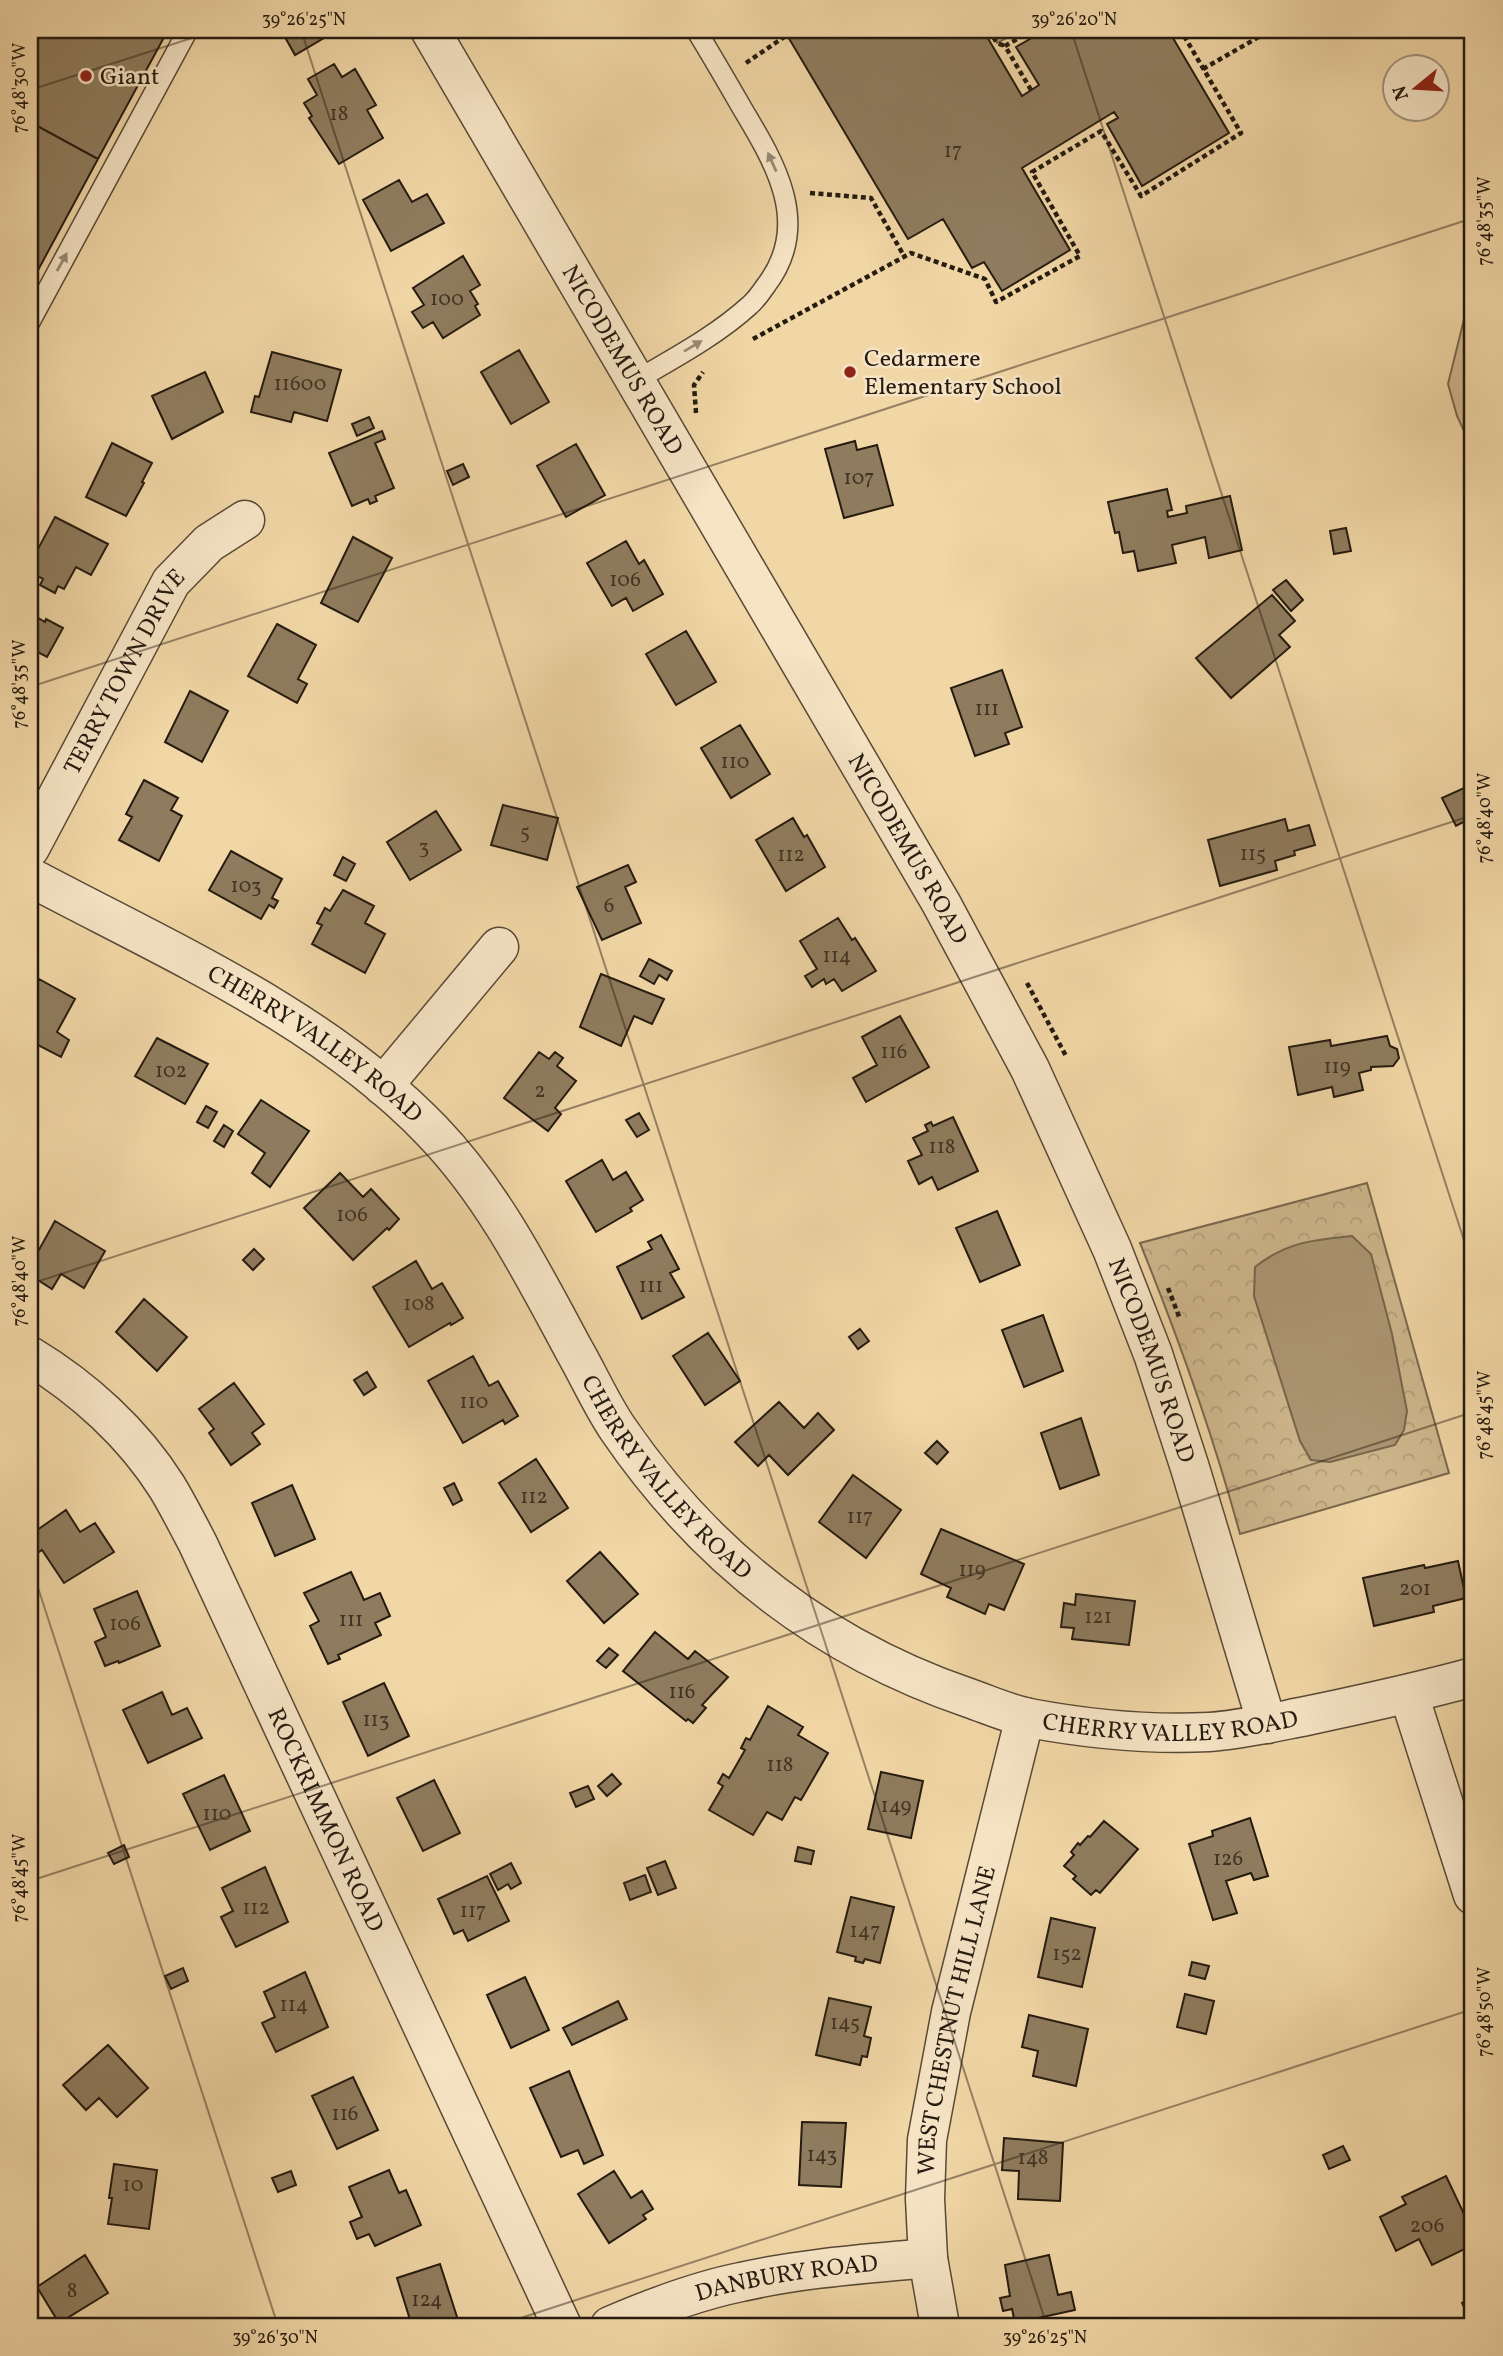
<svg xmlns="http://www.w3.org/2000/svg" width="1503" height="2356" viewBox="0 0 1503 2356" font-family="Vollkorn,serif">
  <defs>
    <pattern id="park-crowns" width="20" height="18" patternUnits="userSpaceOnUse" patternTransform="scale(1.75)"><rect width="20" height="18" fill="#ceb68c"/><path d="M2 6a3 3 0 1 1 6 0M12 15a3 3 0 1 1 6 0" fill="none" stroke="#b19c78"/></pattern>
  </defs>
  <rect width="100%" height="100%" fill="#f1d6a6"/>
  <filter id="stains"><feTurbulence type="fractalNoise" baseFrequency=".00286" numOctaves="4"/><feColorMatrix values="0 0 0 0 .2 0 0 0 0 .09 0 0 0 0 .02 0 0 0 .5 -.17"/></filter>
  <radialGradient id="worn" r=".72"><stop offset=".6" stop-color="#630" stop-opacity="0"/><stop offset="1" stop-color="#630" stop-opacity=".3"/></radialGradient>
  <path fill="url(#park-crowns)" stroke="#7a684e" stroke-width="2" d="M 990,30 L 1022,30 L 997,43 Z
    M 1367,1183 L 1449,1473 L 1240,1534 C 1213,1435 1179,1339 1140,1243 Z"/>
  <path fill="#ceb68c" stroke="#7a684e" stroke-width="2" d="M 1473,283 L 1473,450 L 1457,416 L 1448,384 Z"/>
  <path fill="#ac9673" stroke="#76654b" stroke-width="2" d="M 1352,1236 L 1371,1254 L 1392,1334 L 1407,1411 L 1404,1430 L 1395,1445 L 1330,1462 L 1311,1460 L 1300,1441 L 1254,1296 L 1255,1267 C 1287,1242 1312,1240 1352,1236 Z"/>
  <path fill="#8f7c5e" stroke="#251b10" stroke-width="2" d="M 30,30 L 168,30 L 98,159 L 30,122 Z
    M 281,30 L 333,30 L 334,32 L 295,55 Z
    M 784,30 L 983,30 L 1022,96 L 1039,85 L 1016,47 L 1046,30 L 1176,30 L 1170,33 L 1229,133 L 1142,186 L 1107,124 L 1118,118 L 1114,112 L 1022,168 L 1070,250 L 1002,291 L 984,262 L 972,268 L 943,219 L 908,239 Z
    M 334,64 L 342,77 L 355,69 L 376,105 L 367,110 L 383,138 L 339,164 L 309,118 L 312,116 L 304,103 L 317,95 L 308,79 Z
    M 30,122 L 98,159 L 30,285 Z
    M 399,180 L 412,202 L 427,194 L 444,223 L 391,251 L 363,200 Z
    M 463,256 L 480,285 L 470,291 L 478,304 L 475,306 L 480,315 L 443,338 L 433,322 L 423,328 L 412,312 L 424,305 L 413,288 Z
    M 519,350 L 549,402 L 511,424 L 481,372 Z
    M 272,352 L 341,370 L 327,421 L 294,412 L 291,422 L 251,412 L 255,396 L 259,397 Z
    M 205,372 L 223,412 L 172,439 L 152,396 Z
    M 369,417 L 374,428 L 357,436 L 352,424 Z
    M 382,431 L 385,439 L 375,443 L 394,488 L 375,496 L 377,501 L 370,504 L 368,499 L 352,506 L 329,453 Z
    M 855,441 L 857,450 L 877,445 L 893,505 L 844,518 L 825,449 Z
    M 112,443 L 152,463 L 142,482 L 144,483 L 126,516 L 86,497 Z
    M 576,444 L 605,495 L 566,517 L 537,466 Z
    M 463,464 L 469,477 L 453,485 L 447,471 Z
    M 1167,489 L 1172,510 L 1167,511 L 1168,517 L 1187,513 L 1186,506 L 1230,496 L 1242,550 L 1209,558 L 1205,537 L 1172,545 L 1176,563 L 1138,571 L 1134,551 L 1123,553 L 1119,532 L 1115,533 L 1108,502 Z
    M 55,517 L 108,544 L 91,575 L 76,567 L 64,589 L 58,586 L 55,593 L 40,585 L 43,579 L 30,572 L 30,564 Z
    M 1346,528 L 1351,551 L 1334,554 L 1330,531 Z
    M 353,537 L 392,558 L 358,622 L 321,603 Z
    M 626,541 L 639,564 L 644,560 L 663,594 L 633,611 L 626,598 L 612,606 L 587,563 Z
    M 1286,580 L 1303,600 L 1291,611 L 1273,590 Z
    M 1272,595 L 1295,621 L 1279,635 L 1290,647 L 1231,698 L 1196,658 Z
    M 30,613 L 45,622 L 46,619 L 63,628 L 47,657 L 32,649 L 30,654 Z
    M 277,624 L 316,645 L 298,679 L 307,684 L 297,703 L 248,676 Z
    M 686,631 L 716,682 L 676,705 L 646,654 Z
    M 1002,670 L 1022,727 L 1005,733 L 1009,744 L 975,756 L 951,688 Z
    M 190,691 L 228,711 L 202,762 L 165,742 Z
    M 740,725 L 770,774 L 731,798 L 701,748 Z
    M 144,780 L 178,798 L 171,810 L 182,816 L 159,861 L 119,840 L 132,817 L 126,814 Z
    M 1464,788 L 1473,808 L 1473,817 L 1456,826 L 1442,798 Z
    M 503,805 L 558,818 L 547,860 L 491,845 Z
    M 436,811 L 461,850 L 410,880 L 387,842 Z
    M 793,818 L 804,837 L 807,835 L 825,867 L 786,891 L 756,840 Z
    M 1285,819 L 1288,831 L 1309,825 L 1315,845 L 1294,851 L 1295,855 L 1275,861 L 1277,870 L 1220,886 L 1208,840 Z
    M 231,851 L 282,879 L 272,898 L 278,901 L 274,908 L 269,905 L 261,919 L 209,890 Z
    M 343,857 L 355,864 L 346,881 L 334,875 Z
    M 628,865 L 636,882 L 625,887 L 641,923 L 602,940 L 577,887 Z
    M 343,890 L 374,906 L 365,923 L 385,934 L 365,973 L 312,944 L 322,925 L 317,923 L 325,908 L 330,911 Z
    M 838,918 L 852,940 L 855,938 L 876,971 L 842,991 L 834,979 L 826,984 L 824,979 L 812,987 L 805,976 L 817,969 L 800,941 Z
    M 649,959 L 672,971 L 667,980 L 659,975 L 654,984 L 640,976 Z
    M 601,974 L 664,999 L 652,1024 L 634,1016 L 621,1046 L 580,1027 Z
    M 39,979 L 75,999 L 57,1032 L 69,1040 L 61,1057 L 30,1041 L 30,997 Z
    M 900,1016 L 929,1067 L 866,1102 L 853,1078 L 877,1065 L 862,1037 Z
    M 1387,1036 L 1390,1046 L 1397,1049 L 1399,1058 L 1393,1066 L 1371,1067 L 1371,1070 L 1359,1073 L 1363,1090 L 1334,1097 L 1332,1087 L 1298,1095 L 1289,1047 L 1330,1040 L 1331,1046 Z
    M 157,1038 L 208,1064 L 185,1104 L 135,1076 Z
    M 539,1052 L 549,1059 L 555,1052 L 563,1058 L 557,1066 L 576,1081 L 555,1108 L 561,1114 L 548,1131 L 504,1098 Z
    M 261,1100 L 309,1131 L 270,1187 L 252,1173 L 265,1153 L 238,1134 Z
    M 206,1106 L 217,1112 L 208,1128 L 197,1122 Z
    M 639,1113 L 649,1130 L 637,1137 L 626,1120 Z
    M 953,1117 L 978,1171 L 938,1190 L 932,1177 L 919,1184 L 908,1161 L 922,1155 L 913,1138 L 928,1131 L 925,1125 L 931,1122 L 933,1126 Z
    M 224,1125 L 233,1131 L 224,1147 L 214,1141 Z
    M 602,1160 L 613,1180 L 626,1172 L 643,1200 L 630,1208 L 632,1211 L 596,1232 L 566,1181 Z
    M 340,1173 L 363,1197 L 371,1189 L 399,1219 L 389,1230 L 387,1228 L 353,1260 L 304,1208 Z
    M 997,1211 L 1020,1265 L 980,1282 L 956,1228 Z
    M 55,1221 L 105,1251 L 84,1288 L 61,1274 L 52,1289 L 30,1275 L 30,1261 L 33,1256 L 35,1257 Z
    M 661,1235 L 679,1269 L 670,1273 L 684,1297 L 642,1319 L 617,1267 L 652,1249 L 648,1242 Z
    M 254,1249 L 264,1259 L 253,1270 L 243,1260 Z
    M 416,1261 L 432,1289 L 442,1283 L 463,1318 L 451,1325 L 450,1323 L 409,1347 L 373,1287 Z
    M 144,1299 L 187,1337 L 157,1371 L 116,1332 Z
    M 1043,1315 L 1063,1371 L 1024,1387 L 1002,1330 Z
    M 860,1329 L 869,1341 L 858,1349 L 849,1337 Z
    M 708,1333 L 740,1381 L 705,1405 L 673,1356 Z
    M 473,1356 L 489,1386 L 498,1381 L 518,1416 L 505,1424 L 503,1420 L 463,1443 L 428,1381 Z
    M 367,1372 L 376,1387 L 364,1395 L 354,1380 Z
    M 234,1383 L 264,1424 L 252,1433 L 260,1444 L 231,1465 L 209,1433 L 214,1429 L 199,1409 Z
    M 779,1402 L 804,1428 L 818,1413 L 834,1430 L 788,1475 L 769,1455 L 758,1466 L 735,1442 Z
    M 1081,1418 L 1099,1475 L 1060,1489 L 1041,1433 Z
    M 937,1441 L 948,1452 L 937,1464 L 925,1453 Z
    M 536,1459 L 568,1508 L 531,1532 L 499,1483 Z
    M 853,1475 L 901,1510 L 866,1558 L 819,1522 Z
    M 454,1483 L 462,1500 L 453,1505 L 444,1488 Z
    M 292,1485 L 315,1539 L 275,1556 L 252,1503 Z
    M 66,1510 L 80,1532 L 95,1523 L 114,1552 L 64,1583 L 42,1550 L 30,1558 L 30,1535 Z
    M 941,1529 L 1024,1564 L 1004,1610 L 989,1604 L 985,1614 L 947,1597 L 951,1588 L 921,1574 Z
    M 600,1552 L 638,1594 L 604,1623 L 567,1581 Z
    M 1458,1561 L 1466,1598 L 1433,1606 L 1434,1612 L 1374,1626 L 1363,1578 L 1424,1565 L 1425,1568 Z
    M 351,1572 L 364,1600 L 380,1593 L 390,1616 L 375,1623 L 381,1635 L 338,1655 L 340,1659 L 328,1664 L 310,1626 L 319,1621 L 304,1593 Z
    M 137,1591 L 160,1646 L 119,1663 L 118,1661 L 105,1666 L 95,1642 L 106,1637 L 94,1609 Z
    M 1076,1594 L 1135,1601 L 1129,1645 L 1072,1639 L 1074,1628 L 1061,1627 L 1064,1603 L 1075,1605 Z
    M 655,1632 L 688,1659 L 695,1651 L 728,1677 L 702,1705 L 706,1708 L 693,1723 L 688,1719 L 686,1721 L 623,1671 Z
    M 609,1648 L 618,1655 L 606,1668 L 597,1661 Z
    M 384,1683 L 409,1736 L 368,1756 L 343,1702 Z
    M 162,1692 L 172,1715 L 187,1708 L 202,1738 L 148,1763 L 123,1710 Z
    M 768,1706 L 803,1727 L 798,1735 L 828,1753 L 801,1800 L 795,1797 L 782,1820 L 767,1812 L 753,1835 L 709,1810 L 723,1786 L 718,1783 L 723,1774 L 729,1778 L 745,1750 L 741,1748 L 746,1738 L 750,1740 Z
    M 881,1772 L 923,1781 L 911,1838 L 868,1829 Z
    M 612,1774 L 621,1784 L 607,1796 L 598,1786 Z
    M 224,1775 L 250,1831 L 210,1850 L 183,1794 Z
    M 434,1780 L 460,1833 L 423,1851 L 397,1798 Z
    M 588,1786 L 594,1799 L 576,1807 L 570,1793 Z
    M 1250,1818 L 1268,1876 L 1254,1880 L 1251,1873 L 1226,1881 L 1237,1913 L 1213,1920 L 1189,1844 L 1213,1836 L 1212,1831 Z
    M 1104,1821 L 1138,1849 L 1100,1893 L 1096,1890 L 1091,1895 L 1073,1879 L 1076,1876 L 1064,1866 L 1074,1855 L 1071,1852 L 1078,1843 L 1080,1845 L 1088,1836 L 1090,1837 Z
    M 124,1845 L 129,1857 L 114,1864 L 108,1853 Z
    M 798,1847 L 814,1851 L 811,1864 L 795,1861 Z
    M 665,1861 L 676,1888 L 658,1895 L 647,1868 Z
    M 511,1863 L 521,1883 L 511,1889 L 508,1884 L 498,1890 L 490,1874 Z
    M 265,1867 L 288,1922 L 236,1947 L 221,1917 L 233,1911 L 222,1888 Z
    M 645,1875 L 651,1892 L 630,1900 L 624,1883 Z
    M 487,1876 L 509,1921 L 468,1941 L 463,1930 L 454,1934 L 438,1899 Z
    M 851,1897 L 894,1907 L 880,1963 L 865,1959 L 863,1963 L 855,1961 L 856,1957 L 837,1952 Z
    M 1051,1918 L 1095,1928 L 1082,1987 L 1038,1977 Z
    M 1192,1962 L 1209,1966 L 1205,1979 L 1189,1975 Z
    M 183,1968 L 188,1981 L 171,1989 L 165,1976 Z
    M 305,1972 L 328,2027 L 276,2052 L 262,2023 L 275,2017 L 264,1992 Z
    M 525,1977 L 549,2030 L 511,2048 L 487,1995 Z
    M 1185,1994 L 1214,2001 L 1206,2034 L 1177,2027 Z
    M 829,1998 L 871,2007 L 864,2036 L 871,2038 L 867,2057 L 862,2056 L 860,2065 L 816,2055 Z
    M 618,2001 L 627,2019 L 572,2045 L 563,2028 Z
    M 1029,2015 L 1088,2029 L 1076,2086 L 1033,2076 L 1038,2051 L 1022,2047 Z
    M 108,2045 L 148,2088 L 117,2117 L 99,2098 L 86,2110 L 63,2085 Z
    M 569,2071 L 603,2155 L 584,2164 L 578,2150 L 561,2157 L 530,2088 Z
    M 353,2077 L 378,2130 L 337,2149 L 312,2096 Z
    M 802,2122 L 846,2123 L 841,2187 L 799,2185 Z
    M 1004,2138 L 1063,2143 L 1060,2201 L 1018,2199 L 1019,2171 L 1002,2170 Z
    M 1343,2146 L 1350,2160 L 1329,2169 L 1323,2155 Z
    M 114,2164 L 157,2170 L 149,2229 L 108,2224 L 112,2198 L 109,2198 Z
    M 389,2170 L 399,2193 L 406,2190 L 421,2225 L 375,2246 L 369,2234 L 357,2239 L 350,2222 L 362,2217 L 349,2187 Z
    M 291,2171 L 296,2185 L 278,2192 L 272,2178 Z
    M 614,2171 L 631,2198 L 642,2191 L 653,2209 L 643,2215 L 646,2219 L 609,2243 L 578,2194 Z
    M 1446,2176 L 1473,2233 L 1473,2245 L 1432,2265 L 1419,2239 L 1396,2251 L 1380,2217 L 1406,2204 L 1402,2197 Z
    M 85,2255 L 108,2293 L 59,2323 L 37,2287 Z
    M 1049,2255 L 1058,2295 L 1071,2292 L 1075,2310 L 1015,2323 L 1012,2309 L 1003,2311 L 1000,2298 L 1010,2296 L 1005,2265 Z
    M 440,2264 L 458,2320 L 437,2326 L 412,2326 L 397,2278 Z
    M 1473,2297 L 1473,2326 L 1462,2303 Z"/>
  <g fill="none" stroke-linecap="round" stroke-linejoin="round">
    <defs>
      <path id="service" d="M 30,322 L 188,30
        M 635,381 C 674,358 716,336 750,305 C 757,299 762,291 767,284 C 812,224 775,163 742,108 C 727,82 712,56 696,30"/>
      <g id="minor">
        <path id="s1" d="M 430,30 L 941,903 L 1030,1069 L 1112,1249 L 1153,1354 L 1190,1468 L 1267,1724"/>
        <path id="s2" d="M 30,848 L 171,582 L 209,543 L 245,520"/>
        <path id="s3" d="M 30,877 C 167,950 324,1018 432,1131 C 493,1194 533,1274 574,1350 C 589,1376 601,1404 618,1429 C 705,1556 822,1648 969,1698 C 989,1705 1009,1714 1029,1718 C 1088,1729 1149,1735 1209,1732 C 1241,1730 1275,1722 1306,1716 C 1363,1704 1418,1692 1473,1677"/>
        <path d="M 383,1086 L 499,947"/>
        <path id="s4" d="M 30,1356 C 83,1388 133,1433 167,1487 C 178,1505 188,1525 198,1544 L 562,2326"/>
        <path d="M 1409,1695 L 1473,1895"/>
        <path id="s5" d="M 610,2326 C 652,2308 696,2291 741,2282 C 803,2268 865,2264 928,2258"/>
        <path id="s6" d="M 940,2326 L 928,2258 L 925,2199 L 927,2140 L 951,2012 L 1025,1717"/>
      </g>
    </defs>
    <use href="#service" stroke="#584a36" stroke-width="22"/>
    <use href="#minor" stroke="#584a36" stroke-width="41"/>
    <path stroke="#251b10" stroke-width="4.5" stroke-dasharray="5 3.5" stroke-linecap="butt" d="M 989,30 L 997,43 L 1005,46
      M 746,63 L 787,35
      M 1203,69 L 1271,30
      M 1031,90 L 1005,46 L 1033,30
      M 810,193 L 871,198 L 904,256
      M 753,339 L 911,253 L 985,279 L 996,302 L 1080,256 L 1032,172 L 1101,131 L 1141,196 L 1241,133 L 1183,34 L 1189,30
      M 696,413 L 694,385 L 703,372
      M 1027,983 L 1066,1056
      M 1168,1288 L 1180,1319"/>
    <use href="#service" stroke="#f6e4c5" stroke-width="19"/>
    <use href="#minor" stroke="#f6e4c5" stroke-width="38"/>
  </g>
  <defs><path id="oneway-solid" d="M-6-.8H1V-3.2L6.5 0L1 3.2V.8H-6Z" transform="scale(1.75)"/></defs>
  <g fill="#988a74">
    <use href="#oneway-solid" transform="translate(772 162) rotate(-114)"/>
    <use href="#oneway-solid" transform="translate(62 262) rotate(-61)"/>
    <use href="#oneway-solid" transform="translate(693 346) rotate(-31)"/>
  </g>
  <path fill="none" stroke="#251b10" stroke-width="2" stroke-opacity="0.45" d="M 301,30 L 1047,2326M 1071,30 L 1473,1268M 30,90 L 217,30M 30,687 L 1473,218M 30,1284 L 1473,815M 30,1563 L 278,2326M 30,1881 L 1473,1412M 496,2326 L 1473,2009"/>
  <g fill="#8f2418" stroke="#f6e4c5" stroke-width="2.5">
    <circle cx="86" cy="76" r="7"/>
    <circle cx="850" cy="372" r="7"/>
  </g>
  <g text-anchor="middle" stroke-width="5" stroke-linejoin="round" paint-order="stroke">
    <g font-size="21" fill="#403324">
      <text x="339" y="120">18</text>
      <text x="953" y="157">17</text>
      <text x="447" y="305">100</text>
      <text x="300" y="390">11600</text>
      <text x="859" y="484">107</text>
      <text x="625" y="586">106</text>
      <text x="987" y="715">111</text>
      <text x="735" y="768">110</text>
      <text x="525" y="838">5</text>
      <text x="424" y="853">3</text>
      <text x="1253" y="860">115</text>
      <text x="791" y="861">112</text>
      <text x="246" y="892">103</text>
      <text x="609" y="912">6</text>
      <text x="837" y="962">114</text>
      <text x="894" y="1058">116</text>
      <text x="1337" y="1073">119</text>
      <text x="171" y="1077">102</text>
      <text x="540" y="1097">2</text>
      <text x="942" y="1153">118</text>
      <text x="352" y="1221">106</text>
      <text x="651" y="1292">111</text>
      <text x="419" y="1310">108</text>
      <text x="474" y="1408">110</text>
      <text x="534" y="1503">112</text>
      <text x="860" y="1523">117</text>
      <text x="972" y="1576">119</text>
      <text x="1415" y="1595">201</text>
      <text x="1098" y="1623">121</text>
      <text x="351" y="1626">111</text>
      <text x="125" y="1630">106</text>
      <text x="682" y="1698">116</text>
      <text x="376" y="1726">113</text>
      <text x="780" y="1771">118</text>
      <text x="896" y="1812">149</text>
      <text x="217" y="1820">110</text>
      <text x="1228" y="1865">126</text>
      <text x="256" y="1914">112</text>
      <text x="473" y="1917">117</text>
      <text x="865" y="1937">147</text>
      <text x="1067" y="1960">152</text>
      <text x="294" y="2011">114</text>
      <text x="845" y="2029">145</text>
      <text x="345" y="2120">116</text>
      <text x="822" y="2161">143</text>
      <text x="1033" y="2164">148</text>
      <text x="133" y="2191">10</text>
      <text x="1427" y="2232">206</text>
      <text x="72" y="2297">8</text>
      <text x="427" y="2306">124</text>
    </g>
    <g font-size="24" fill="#251b10" stroke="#f6e4c5" text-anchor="start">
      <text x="100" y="84">Giant</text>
      <text x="864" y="366">Cedarmere<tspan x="864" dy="28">Elementary School</tspan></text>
    </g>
    <g font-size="24" fill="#251b10" stroke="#f6e4c5">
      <text dy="8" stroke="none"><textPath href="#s1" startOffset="382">NICODEMUS ROAD</textPath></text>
      <text dy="8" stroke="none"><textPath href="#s2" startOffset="200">TERRY TOWN DRIVE</textPath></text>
      <text dy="8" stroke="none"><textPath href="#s1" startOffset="948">NICODEMUS ROAD</textPath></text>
      <text dy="8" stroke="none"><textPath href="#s3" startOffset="331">CHERRY VALLEY ROAD</textPath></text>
      <text dy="8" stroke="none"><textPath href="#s1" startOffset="1516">NICODEMUS ROAD</textPath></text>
      <text dy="8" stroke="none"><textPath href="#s3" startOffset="898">CHERRY VALLEY ROAD</textPath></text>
      <text dy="8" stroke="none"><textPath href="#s3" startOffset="1486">CHERRY VALLEY ROAD</textPath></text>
      <text dy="8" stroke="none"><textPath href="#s4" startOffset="560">ROCKRIMMON ROAD</textPath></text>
      <text dy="8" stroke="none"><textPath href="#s6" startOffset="310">WEST CHESTNUT HILL LANE</textPath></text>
      <text dy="8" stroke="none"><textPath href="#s5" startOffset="184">DANBURY ROAD</textPath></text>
    </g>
  </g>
  <rect width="1503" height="2356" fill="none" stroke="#f1d6a6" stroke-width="77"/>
  <g transform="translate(1416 88) rotate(252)"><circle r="33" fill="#f6e4c5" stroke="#a2947d" stroke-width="2"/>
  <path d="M0-5L12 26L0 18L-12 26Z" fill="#8f2418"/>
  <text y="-10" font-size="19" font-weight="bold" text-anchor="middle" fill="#251b10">N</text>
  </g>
  <rect x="38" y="38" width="1426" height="2280" fill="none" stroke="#251b10" stroke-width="2.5"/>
  <g font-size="18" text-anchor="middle" fill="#251b10">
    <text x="304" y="25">39°26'25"N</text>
    <text x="1074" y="25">39°26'20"N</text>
    <text transform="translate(19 88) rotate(-90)" y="6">76°48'30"W</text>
    <text transform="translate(1484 221) rotate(-90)" y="6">76°48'35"W</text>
    <text transform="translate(19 684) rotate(-90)" y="6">76°48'35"W</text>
    <text transform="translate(1484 818) rotate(-90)" y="6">76°48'40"W</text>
    <text transform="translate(19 1281) rotate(-90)" y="6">76°48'40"W</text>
    <text transform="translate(1484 1415) rotate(-90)" y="6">76°48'45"W</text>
    <text transform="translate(19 1878) rotate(-90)" y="6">76°48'45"W</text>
    <text transform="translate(1484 2012) rotate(-90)" y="6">76°48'50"W</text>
    <text x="275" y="2343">39°26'30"N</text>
    <text x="1045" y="2343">39°26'25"N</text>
  </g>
  <rect width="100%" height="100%" filter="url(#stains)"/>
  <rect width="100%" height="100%" fill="url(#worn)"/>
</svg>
